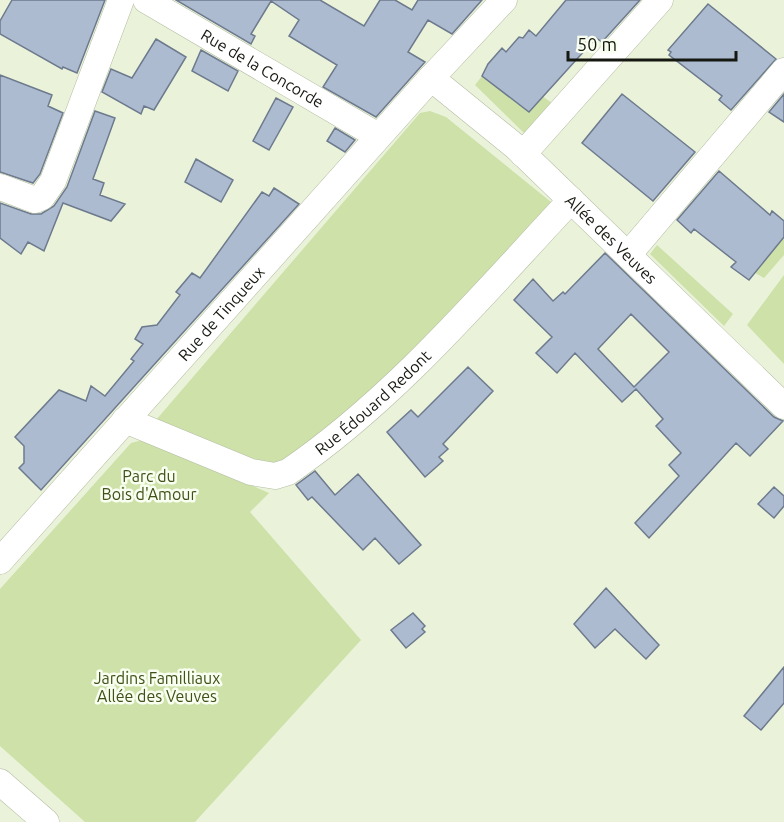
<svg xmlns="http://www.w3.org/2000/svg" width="784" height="822" viewBox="0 0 784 822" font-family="Ubuntu,sans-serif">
  <rect width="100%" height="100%" fill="#eaf3da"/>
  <path fill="#cde1a9" d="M 482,76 L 529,112 L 542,96 L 552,103 L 525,134 L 475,85 Z
    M 430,111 L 446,117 L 551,202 L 462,310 L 291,464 L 273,467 L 156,420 L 420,113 Z
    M 784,237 L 784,255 L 764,278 L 755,273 Z
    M 657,245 L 733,314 L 724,326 L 650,254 Z
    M 784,275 L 784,364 L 747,325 Z
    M 146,439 L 269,493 L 250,512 L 361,640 L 195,822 L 85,822 L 0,746 L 0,589 L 131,443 Z"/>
  <path fill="#adbbd0" stroke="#6d7a8d" stroke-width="1.5" fill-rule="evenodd" d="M 12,0 L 105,0 L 77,73 L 63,67 L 62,69 L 0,34 L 0,21 Z
    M 176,0 L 320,0 L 364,26 L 380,0 L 395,0 L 412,10 L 418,0 L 482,0 L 452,34 L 428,20 L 408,52 L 425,62 L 376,117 L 323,87 L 337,65 L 289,36 L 299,20 L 271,1 L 251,34 L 255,36 L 251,44 Z
    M 566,0 L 640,0 L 602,42 L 596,38 L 529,112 L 482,76 L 488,64 L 502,48 L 506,52 L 519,37 L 523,38 L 529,30 L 536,36 Z
    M 708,4 L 776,59 L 731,110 L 719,100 L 722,96 L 669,55 L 671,52 L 668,50 Z
    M 156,39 L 186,57 L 154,110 L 144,106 L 141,114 L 102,92 L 111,69 L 132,78 Z
    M 201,50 L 238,71 L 228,91 L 192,71 Z
    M 0,75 L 52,95 L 48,106 L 63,113 L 40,174 L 33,183 L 0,172 Z
    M 622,94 L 695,152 L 653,201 L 582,143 Z
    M 784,94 L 784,122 L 769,112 Z
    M 276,98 L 293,107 L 269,150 L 253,141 Z
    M 95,111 L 115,118 L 93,179 L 104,183 L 100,195 L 125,204 L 111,221 L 63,203 L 44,251 L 28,242 L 21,254 L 0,238 L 0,203 L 31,214 L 41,214 L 54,206 L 67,187 Z
    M 335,128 L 355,140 L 345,152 L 327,141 Z
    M 196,159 L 233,180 L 221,202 L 185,182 Z
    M 719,171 L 770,215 L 772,211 L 784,221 L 784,237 L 749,280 L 731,267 L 736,262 L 694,229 L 691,233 L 677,220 Z
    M 274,188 L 299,204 L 41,490 L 19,468 L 24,463 L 24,446 L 15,437 L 59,390 L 86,401 L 91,386 L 105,396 L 134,361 L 131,359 L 143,344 L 135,339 L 142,327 L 157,325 L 180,295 L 176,292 L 192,273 L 200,278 L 262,192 L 269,196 Z
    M 605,253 L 774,417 L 783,421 L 750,456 L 736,443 L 649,538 L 635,523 L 679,476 L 669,465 L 681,453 L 656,426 L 663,419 L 636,389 L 622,402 L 575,353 L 557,373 L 536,353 L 552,337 L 514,300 L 533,279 L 553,301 L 563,292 L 565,294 ZM 631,314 L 669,352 L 634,387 L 598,349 Z
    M 468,367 L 493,391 L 443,444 L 448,449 L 439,457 L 443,461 L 425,477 L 387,432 L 411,410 L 418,417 Z
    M 315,471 L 335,495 L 358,474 L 421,545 L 399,564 L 375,538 L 363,550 L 312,497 L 308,500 L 296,485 Z
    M 774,487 L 784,496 L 784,506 L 774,518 L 758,504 Z
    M 606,588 L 659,645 L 646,659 L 615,629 L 595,648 L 574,624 Z
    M 413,613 L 425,626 L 422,629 L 425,632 L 406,648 L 391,630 Z
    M 784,667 L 784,703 L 761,730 L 744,716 Z"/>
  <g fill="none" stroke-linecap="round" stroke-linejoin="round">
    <defs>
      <g id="minor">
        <path id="s1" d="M 146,0 L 378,136"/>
        <path id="s2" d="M 431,78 L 516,147 L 784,406"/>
        <path d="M 523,154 L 660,0"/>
        <path d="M 0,187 L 35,200 L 42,197 L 53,181 L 121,0"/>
        <path d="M 628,255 L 784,71"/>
        <path id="s3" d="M 125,420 L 251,472 L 275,476 L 288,472 C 396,398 482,295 571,200"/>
        <path id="s4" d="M 0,561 L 431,78 L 504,0"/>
        <path d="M 0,782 L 46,822"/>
      </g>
    </defs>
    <use href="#minor" stroke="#b4bda5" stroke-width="27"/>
    <use href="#minor" stroke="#fff" stroke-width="26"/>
  </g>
  <g text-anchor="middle" stroke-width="5" stroke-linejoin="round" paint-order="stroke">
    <g font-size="16" fill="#151810" stroke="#f9fff0">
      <text dy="6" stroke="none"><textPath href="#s1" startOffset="135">Rue de la Concorde</textPath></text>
      <text dy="6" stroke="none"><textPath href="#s2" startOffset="242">Allée des Veuves</textPath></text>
      <text dy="6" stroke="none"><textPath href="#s4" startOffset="332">Rue de Tinqueux</textPath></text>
      <text dy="6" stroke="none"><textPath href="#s3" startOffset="284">Rue Édouard Redont</textPath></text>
    </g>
    <g font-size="16" fill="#405018" stroke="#f9fff0">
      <text x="149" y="482">Parc du<tspan x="149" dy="18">Bois d'Amour</tspan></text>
      <text x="157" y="684">Jardins Familliaux<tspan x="157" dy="18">Allée des Veuves</tspan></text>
    </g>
  </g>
  <path d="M568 51v9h168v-9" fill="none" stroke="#151810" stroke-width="3"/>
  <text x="577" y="51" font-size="18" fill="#151810" stroke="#f9fff0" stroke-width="4.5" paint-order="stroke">50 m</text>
</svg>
